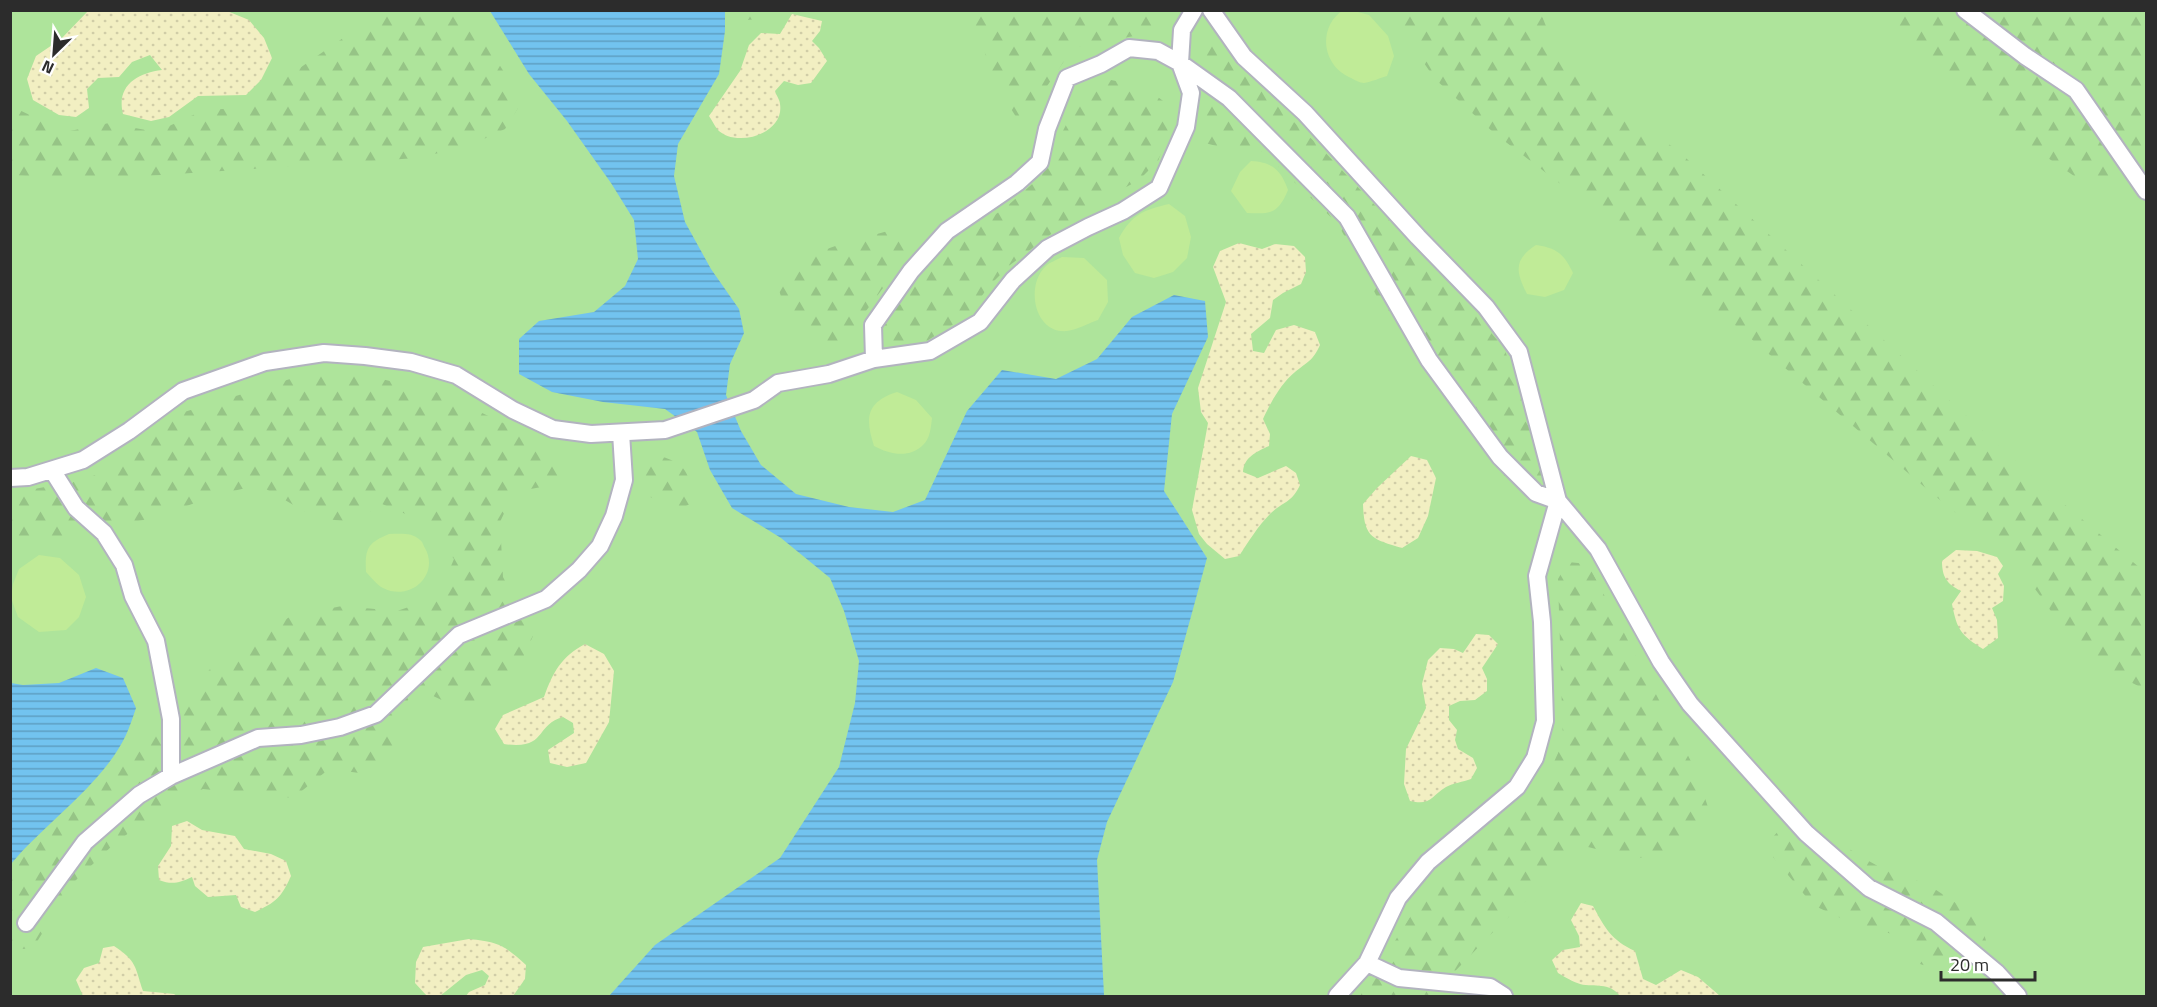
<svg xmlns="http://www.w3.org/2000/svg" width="2157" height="1007" viewBox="0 0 2157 1007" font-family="'Titillium Web',sans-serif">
  <defs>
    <pattern id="forest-firs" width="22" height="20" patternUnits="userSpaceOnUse" patternTransform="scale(1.5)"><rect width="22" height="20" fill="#aee49b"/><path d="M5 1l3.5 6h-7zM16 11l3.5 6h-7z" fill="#96c486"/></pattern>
    <pattern id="sand-dots" width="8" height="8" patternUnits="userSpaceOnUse" patternTransform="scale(1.5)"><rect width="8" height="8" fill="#f2efc2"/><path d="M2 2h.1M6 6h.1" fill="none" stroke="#d0cda7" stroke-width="1.8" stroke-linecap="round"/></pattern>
    <pattern id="water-rules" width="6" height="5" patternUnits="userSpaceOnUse" patternTransform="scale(1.5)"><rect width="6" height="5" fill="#72c3ef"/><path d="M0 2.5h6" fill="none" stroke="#5e9fc2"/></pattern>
  </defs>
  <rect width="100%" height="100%" fill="#ede8de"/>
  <path fill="#aee49b" d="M 10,11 L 2140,11 L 2146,19 L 2146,996 L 11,996 Z"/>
  <path fill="url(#forest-firs)" d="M 462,11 L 466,12 L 509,80 L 518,108 L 505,129 L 469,146 L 417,158 L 85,180 L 11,175 L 11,106 L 65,132 L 109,123 L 156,132 L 204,110 L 242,108 L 382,11 Z
    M 725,11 L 725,10 L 818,11 L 748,20 L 725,21 Z
    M 953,11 L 1172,11 L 1164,23 L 1149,33 L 1073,48 L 1043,92 L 1037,113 L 1018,120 L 993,80 L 978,29 Z
    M 1388,11 L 1540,11 L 1557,54 L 1628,120 L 1675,148 L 2045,488 L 2146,573 L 2146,690 L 2078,655 L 2047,605 L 2014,561 L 1928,490 L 1647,250 L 1494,133 L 1435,79 Z
    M 1866,11 L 2146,11 L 2146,168 L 2101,183 L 2077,178 L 2045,156 L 2005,125 Z
    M 1209,35 L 1249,79 L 1320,147 L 1450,285 L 1504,348 L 1554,486 L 1521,501 L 1383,309 L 1360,263 L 1337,223 L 1263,152 L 1243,146 L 1228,149 L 1205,143 L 1200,45 Z
    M 1111,80 L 1145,87 L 1167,104 L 1171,126 L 1158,161 L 1139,180 L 1079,213 L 1010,265 L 989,286 L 968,315 L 925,342 L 885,346 L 882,326 L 929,251 L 959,238 L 1005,208 L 1038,179 L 1081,96 Z
    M 892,230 L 910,243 L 900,265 L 846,338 L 833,346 L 808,338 L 786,313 L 779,290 C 783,282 787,272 794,266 C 811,250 869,236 892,230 Z
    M 303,375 L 369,376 L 440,393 L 543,442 L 563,464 L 558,484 L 514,492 L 500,522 L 503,577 L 533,636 L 516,673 L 491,693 L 459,708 L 418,689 C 392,717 393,723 395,760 L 367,774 L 329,769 L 293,798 L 203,789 L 170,802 L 114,844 L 75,881 L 33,948 L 11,950 L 11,864 L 28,843 L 57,816 L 136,750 L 212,667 L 291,616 L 342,606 L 397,611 L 438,597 L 454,559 L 422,521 L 382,504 L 354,522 L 316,518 L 259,485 L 220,494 L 153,518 L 48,539 L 11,542 L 11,493 L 79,481 L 106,471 L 181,413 Z
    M 649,454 C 683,460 691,469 692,503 L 678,510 L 648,496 L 639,473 Z
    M 1568,562 L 1588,564 L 1695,769 L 1709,810 L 1686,846 L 1636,859 L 1584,846 L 1494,931 L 1431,996 L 1360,996 L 1426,892 L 1545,782 L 1563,742 L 1558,579 Z
    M 1797,811 L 1858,855 L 1885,870 L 1927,884 L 1968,911 L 1982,927 L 1989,951 L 1959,976 L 1920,964 L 1912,939 L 1853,924 L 1813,905 L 1773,857 L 1771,839 Z"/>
  <path fill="url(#sand-dots)" d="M 88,11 L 227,11 L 249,20 L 264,38 L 272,58 L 261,80 L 246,95 L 198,96 L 169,117 L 151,121 L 123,114 C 116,86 137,73 162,70 L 150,55 L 132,62 L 119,77 L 98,78 L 87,89 L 89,108 L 76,117 L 59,115 L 33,100 L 27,79 L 36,56 L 61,39 Z
    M 792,14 L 822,21 L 820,31 L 812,41 L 819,48 L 827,61 L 811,83 L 798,85 L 784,81 L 775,91 C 776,95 780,100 780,104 C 785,134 735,149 717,129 C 714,125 712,120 709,116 L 740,71 L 749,45 L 761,33 L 780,34 Z
    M 1239,243 L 1262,249 L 1275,244 L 1294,246 L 1305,257 L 1306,272 L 1301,284 L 1283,293 L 1273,300 L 1270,318 L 1251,334 L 1253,351 L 1264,353 L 1276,330 L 1294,325 L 1315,332 L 1320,345 C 1313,361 1307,362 1295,372 C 1281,383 1270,404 1263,419 L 1270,434 L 1269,446 C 1256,452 1244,457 1243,472 L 1258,478 L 1286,466 L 1296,473 L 1300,485 C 1291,504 1283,501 1270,514 C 1258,526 1249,541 1239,556 L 1225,559 L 1207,544 L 1199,534 L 1192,510 L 1208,423 L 1201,412 L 1198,388 L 1226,302 L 1213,267 L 1220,251 Z
    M 1411,456 L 1427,460 L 1436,478 L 1428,516 L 1418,538 L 1402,548 C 1372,539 1364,538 1363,504 L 1377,488 Z
    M 1956,550 L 1977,551 L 1997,557 L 2003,566 L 1998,574 L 2004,586 L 2003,601 L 1992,608 L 1997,620 L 1998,638 L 1983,649 C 1961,635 1957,630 1952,604 L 1961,591 C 1947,584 1942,577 1942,561 Z
    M 1476,634 L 1489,635 L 1498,644 L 1482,668 L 1487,679 L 1487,691 L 1475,700 L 1460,701 L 1449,706 L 1449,720 L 1457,730 L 1455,740 L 1458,749 L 1473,758 L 1477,768 L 1471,779 C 1463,782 1453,783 1446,787 C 1431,796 1431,806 1410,801 L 1404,784 L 1406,749 L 1426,708 L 1422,684 L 1428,660 L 1440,648 L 1454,649 L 1463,653 Z
    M 585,644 L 604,654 L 614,671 L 609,722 L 586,763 L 567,767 L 550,763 L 548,750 L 574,733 L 573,723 L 563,717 C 534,725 548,750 504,744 L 495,729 L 503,715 L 544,697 C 553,672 561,657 585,644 Z
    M 187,821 L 202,830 L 235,836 L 244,849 L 271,854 L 286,861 L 291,876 C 281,898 276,902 255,912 L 241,907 L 236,895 L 208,897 L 195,886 L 192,877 C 179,883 172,885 159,880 L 158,866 L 171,846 L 172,826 Z
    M 1581,903 L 1593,906 C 1605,928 1611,940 1635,951 L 1643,979 L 1656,985 L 1681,970 L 1698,977 L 1720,996 L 1620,996 C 1608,981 1596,988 1580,984 C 1573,982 1565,977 1558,973 L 1552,960 L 1563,950 L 1580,947 L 1579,936 L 1571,920 Z
    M 469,939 C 499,942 504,945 526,965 L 525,979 L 513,996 L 466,996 L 469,992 L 485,985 L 489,976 L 482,970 L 466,975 L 440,996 L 427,996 L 415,983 L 416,962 L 423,947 Z
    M 114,946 C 137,961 135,967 143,991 L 174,994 L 177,996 L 83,996 L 76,980 L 84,968 L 99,963 L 103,948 Z"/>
  <path fill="#c0eb97" d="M 1343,10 L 1354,11 L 1369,15 L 1388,36 L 1394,56 L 1387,76 C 1380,78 1371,82 1364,83 C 1360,83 1355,80 1351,78 C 1322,66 1317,28 1343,10 Z
    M 1251,161 C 1272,162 1281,170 1288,190 C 1278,214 1271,214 1247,213 L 1231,191 L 1240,172 Z
    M 1169,204 L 1185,216 L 1191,237 L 1187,258 L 1173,272 L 1154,278 L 1135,273 L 1123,255 L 1119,238 C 1132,214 1144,210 1169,204 Z
    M 1536,245 C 1557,248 1564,254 1573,273 L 1564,290 L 1545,297 L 1527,294 C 1516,272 1513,260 1536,245 Z
    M 1062,257 L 1084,258 L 1107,280 L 1108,302 L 1098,320 C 1089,323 1077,330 1067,331 C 1034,334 1025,285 1046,266 C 1050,262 1057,260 1062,257 Z
    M 897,392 L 916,400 L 932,418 C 931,427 930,439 923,445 C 909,459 889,454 874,446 C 865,418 866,402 897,392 Z
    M 389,534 C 399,534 412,532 420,540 C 423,542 423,545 425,548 C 440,575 410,602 383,588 C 377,585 371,577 366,572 C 365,549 367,543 389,534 Z
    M 39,555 L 60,558 L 79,575 L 86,597 L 79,617 L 66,630 L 39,632 L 18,617 L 11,598 L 13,584 L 19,569 Z"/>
  <path fill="url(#water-rules)" d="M 490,11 L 725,11 L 725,31 L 719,74 L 678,144 L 674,176 L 685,222 L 711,269 L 739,309 L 744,333 L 730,364 L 726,395 L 741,431 L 761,465 L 796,494 L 849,507 L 893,512 L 925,500 L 967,411 L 1002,370 L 1056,379 L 1097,359 L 1132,317 L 1174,295 L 1205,301 L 1208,337 L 1172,414 L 1164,491 L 1207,558 L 1173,682 L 1107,822 L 1097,860 L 1104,995 L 1101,996 L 609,996 L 655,945 L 780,858 L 839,767 L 855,703 L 859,661 L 844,611 L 830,578 L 781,538 L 732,508 L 710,470 L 697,432 L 665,409 L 603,402 L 552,392 L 519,374 L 519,339 L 539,321 L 594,312 L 625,286 L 638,259 L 634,220 L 611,183 L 567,121 L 529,74 Z
    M 96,668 L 123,678 L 136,708 C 133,717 130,726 126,735 C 103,784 46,822 11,864 L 11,683 L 23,685 L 59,683 Z"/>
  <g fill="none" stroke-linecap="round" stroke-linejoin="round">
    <defs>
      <path id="lane" d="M 1211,10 L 1244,57 L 1305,113 L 1418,237 L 1486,307 L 1519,352 L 1558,501 L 1598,549 L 1661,662 L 1690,704 L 1806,833 L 1869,888 L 1936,922 L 1997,973 L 2018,996
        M 1965,10 L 2025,56 L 2076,90 L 2146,191
        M 874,359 L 873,325 L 911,271 L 947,231 L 1017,183 L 1040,162 L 1047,129 L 1067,78 L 1101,64 L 1129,48 L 1158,51 L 1180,63 L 1229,98 L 1347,217 L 1429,360 L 1500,457 L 1536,493 L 1558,501
        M 52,470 L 76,508 L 104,533 L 124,565 L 133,596 L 156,641 L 171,719 L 171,776
        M 10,478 L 28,477 L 83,460 L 129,431 L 183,391 L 265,362 L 324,353 L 365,356 L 411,362 L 456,375 L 513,410 L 553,429 L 591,434 L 665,430 L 754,400 L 778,383 L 829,374 L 874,359 L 930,351 L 980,322 L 1013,280 L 1048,248 L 1088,227 L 1123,211 L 1159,188 L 1186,127 L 1191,93 L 1180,63 L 1182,30 L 1194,10
        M 26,923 L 85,842 L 139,795 L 171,776 L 258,738 L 301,735 L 340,727 L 376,714 L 459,635 L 546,599 L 579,570 L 600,546 L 614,516 L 624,480 L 621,433
        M 1367,963 L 1399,978 L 1490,987 L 1504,996
        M 1337,996 L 1367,963 L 1398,898 L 1428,862 L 1517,787 L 1535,758 L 1545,721 L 1542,622 L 1537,576 L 1558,501"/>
    </defs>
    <use href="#lane" stroke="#b2b3bf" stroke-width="20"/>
    <use href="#lane" stroke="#fff" stroke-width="16"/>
  </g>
  <rect width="2157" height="1007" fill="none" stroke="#2c2c2c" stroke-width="24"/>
  <g transform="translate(54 54) rotate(205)" stroke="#ffffff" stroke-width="4.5" paint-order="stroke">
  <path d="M0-4.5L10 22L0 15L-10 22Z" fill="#2c2c2c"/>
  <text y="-9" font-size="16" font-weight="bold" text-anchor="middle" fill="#2c2c2c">N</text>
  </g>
  <path d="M1941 971v9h94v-9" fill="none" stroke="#2c2c2c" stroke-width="3"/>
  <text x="1950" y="971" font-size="18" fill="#2c2c2c" stroke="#ffffff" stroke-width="4.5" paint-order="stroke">20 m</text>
</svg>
